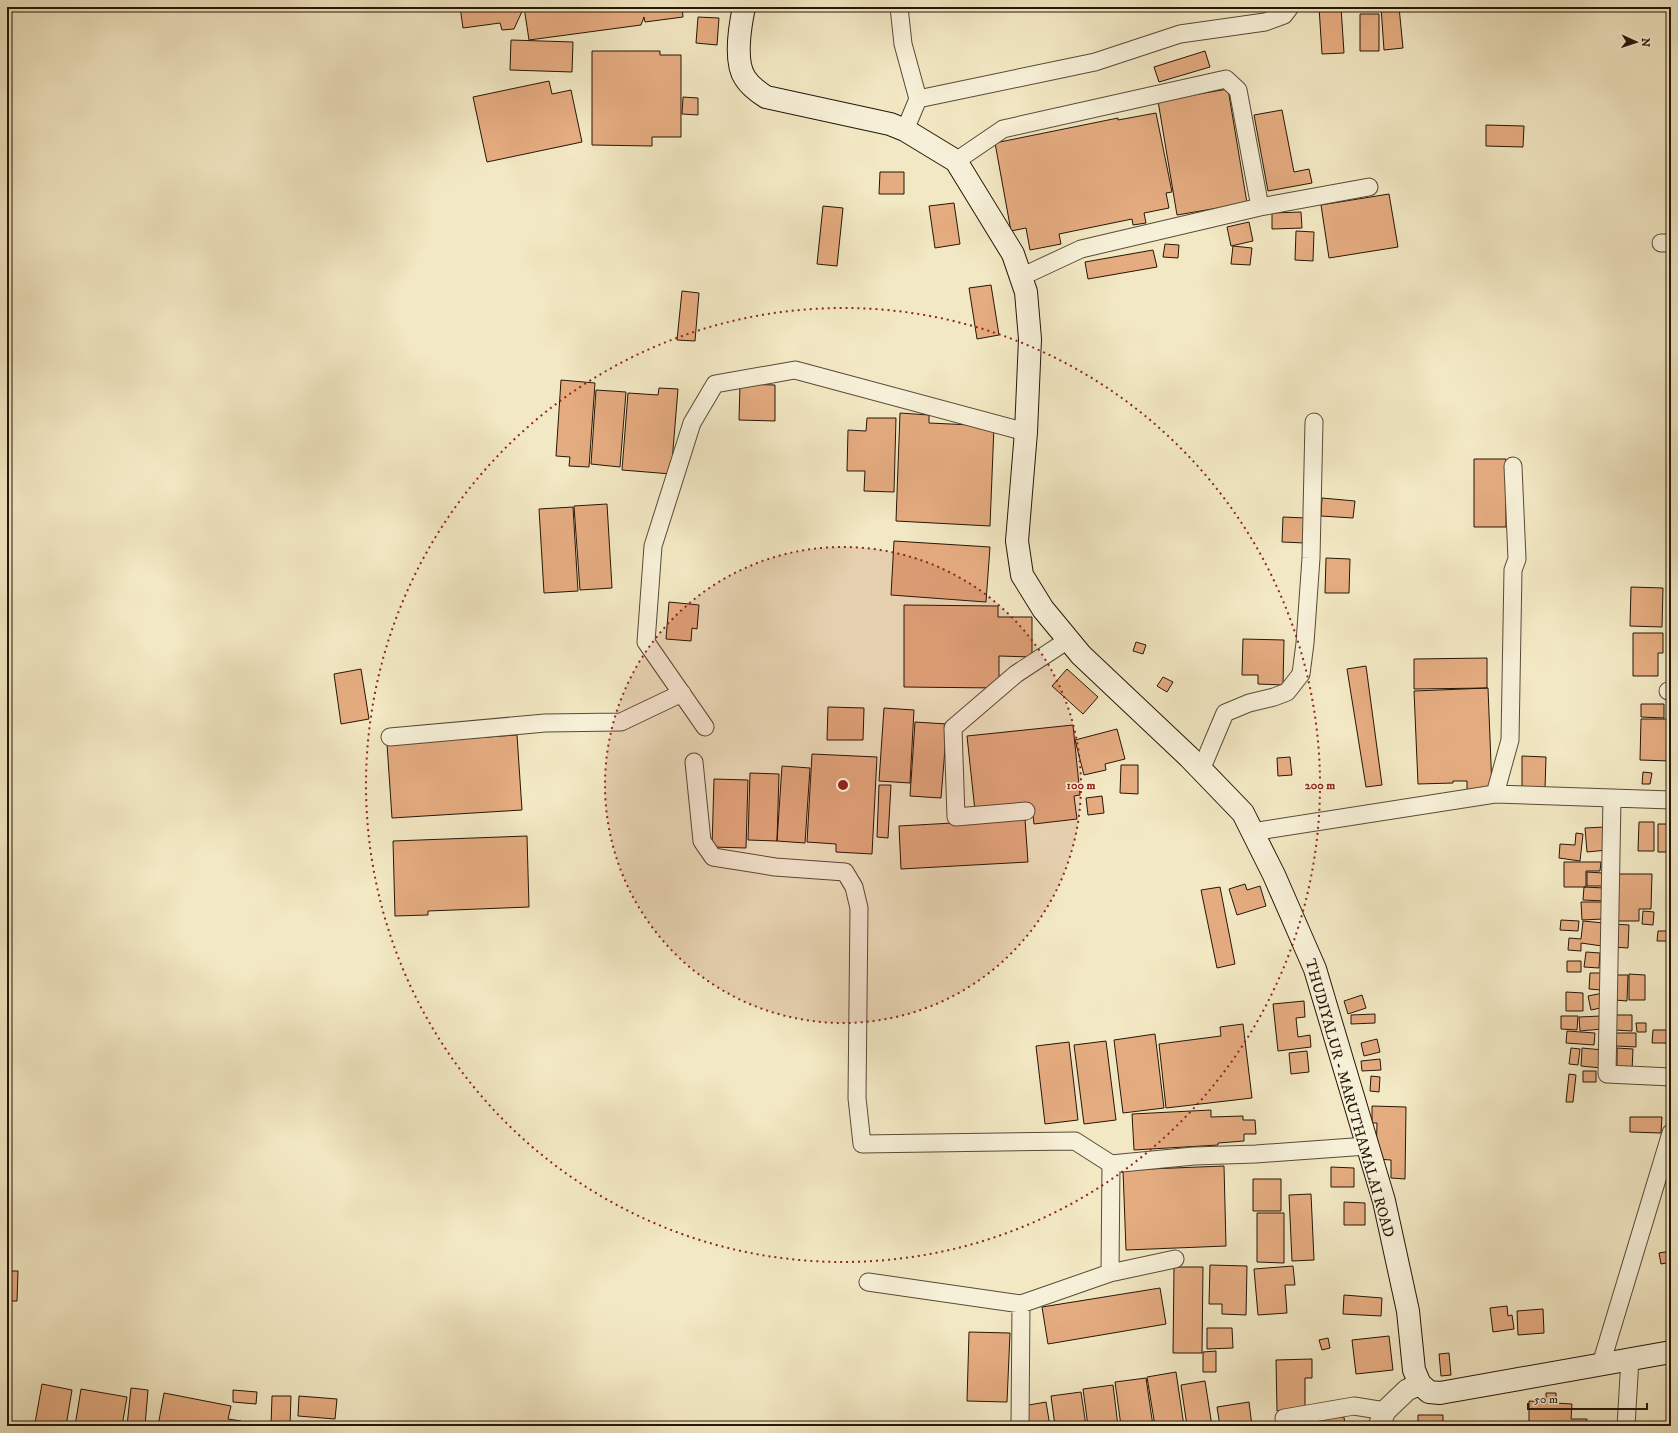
<svg xmlns="http://www.w3.org/2000/svg" width="1678" height="1433" viewBox="0 0 1678 1433" font-family="'IM FELL DW Pica',serif">
  <rect width="100%" height="100%" fill="#f2e8c3"/>
  <filter id="stains"><feTurbulence type="fractalNoise" baseFrequency=".005" numOctaves="4"/><feColorMatrix values="0 0 0 0 .2 0 0 0 0 .09 0 0 0 0 .02 0 0 0 .5 -.17"/></filter>
  <radialGradient id="worn" r=".72"><stop offset=".6" stop-color="#630" stop-opacity="0"/><stop offset="1" stop-color="#630" stop-opacity=".3"/></radialGradient>
  <path fill="#e5ac80" stroke="#261607" d="M 460,7 L 524,7 L 514,29 L 502,30 L 500,23 L 463,28 Z
    M 524,7 L 682,7 L 683,17 L 645,22 L 644,17 L 641,25 L 529,40 Z
    M 695,7 L 724,7 L 724,11 L 695,10 Z
    M 1319,7 L 1341,7 L 1344,53 L 1322,54 Z
    M 1381,7 L 1399,7 L 1403,48 L 1384,50 Z
    M 1360,14 L 1379,14 L 1379,51 L 1360,51 Z
    M 698,17 L 719,18 L 717,45 L 696,43 Z
    M 511,40 L 573,42 L 572,72 L 510,70 Z
    M 592,51 L 660,51 L 660,55 L 681,55 L 681,137 L 652,137 L 652,146 L 592,145 Z
    M 1205,51 L 1210,67 L 1159,82 L 1154,67 Z
    M 549,81 L 552,94 L 571,90 L 582,142 L 487,162 L 473,97 Z
    M 1228,89 L 1247,203 L 1177,215 L 1158,101 Z
    M 683,97 L 698,98 L 698,115 L 682,114 Z
    M 1282,110 L 1294,172 L 1309,169 L 1312,183 L 1268,191 L 1254,115 Z
    M 1156,113 L 1172,192 L 1166,193 L 1169,208 L 1144,213 L 1146,223 L 1133,225 L 1132,219 L 1059,234 L 1061,244 L 1030,250 L 1026,228 L 1011,231 L 995,143 L 1118,118 L 1118,120 Z
    M 1486,125 L 1524,126 L 1523,147 L 1486,146 Z
    M 880,172 L 904,172 L 904,194 L 879,194 Z
    M 1389,194 L 1398,247 L 1329,258 L 1321,205 Z
    M 954,203 L 960,244 L 935,248 L 929,206 Z
    M 823,206 L 843,208 L 837,266 L 817,264 Z
    M 1301,212 L 1302,228 L 1272,229 L 1272,213 Z
    M 1249,222 L 1253,241 L 1231,246 L 1227,227 Z
    M 1296,231 L 1314,232 L 1313,261 L 1295,260 Z
    M 1165,244 L 1179,245 L 1178,258 L 1163,257 Z
    M 1233,246 L 1252,248 L 1250,265 L 1231,264 Z
    M 1153,250 L 1157,267 L 1088,279 L 1085,262 Z
    M 991,285 L 999,335 L 977,339 L 969,288 Z
    M 682,291 L 699,293 L 695,341 L 677,340 Z
    M 561,380 L 595,383 L 589,467 L 569,466 L 570,457 L 556,456 Z
    M 740,384 L 775,385 L 775,421 L 739,420 Z
    M 659,388 L 678,389 L 671,474 L 622,470 L 628,393 L 658,395 Z
    M 596,390 L 626,392 L 620,467 L 591,464 Z
    M 900,413 L 929,415 L 929,423 L 994,426 L 990,526 L 896,521 Z
    M 867,418 L 896,418 L 894,492 L 864,491 L 865,471 L 847,471 L 848,430 L 866,431 Z
    M 1474,459 L 1506,459 L 1506,527 L 1474,527 Z
    M 1322,498 L 1355,501 L 1353,518 L 1321,516 Z
    M 607,504 L 612,588 L 580,590 L 574,506 Z
    M 573,507 L 578,591 L 544,593 L 539,509 Z
    M 1283,517 L 1306,518 L 1305,543 L 1282,542 Z
    M 894,541 L 990,547 L 986,602 L 891,595 Z
    M 1326,558 L 1350,559 L 1349,593 L 1325,593 Z
    M 1631,587 L 1663,588 L 1662,627 L 1630,626 Z
    M 669,602 L 699,605 L 697,629 L 692,628 L 691,641 L 666,639 Z
    M 904,605 L 998,606 L 998,617 L 1032,617 L 1032,657 L 999,656 L 999,688 L 904,687 Z
    M 1633,633 L 1663,633 L 1663,653 L 1658,653 L 1658,676 L 1633,676 Z
    M 1243,639 L 1284,640 L 1283,685 L 1258,684 L 1258,675 L 1242,675 Z
    M 1136,642 L 1146,645 L 1143,654 L 1133,651 Z
    M 1487,658 L 1487,688 L 1414,689 L 1414,659 Z
    M 1366,666 L 1382,785 L 1366,787 L 1347,669 Z
    M 361,669 L 369,719 L 341,724 L 334,674 Z
    M 1067,669 L 1098,697 L 1083,714 L 1052,686 Z
    M 1163,677 L 1173,682 L 1167,692 L 1157,686 Z
    M 1488,688 L 1492,789 L 1467,791 L 1467,781 L 1453,781 L 1453,783 L 1418,784 L 1414,691 Z
    M 1641,704 L 1664,704 L 1664,718 L 1641,717 Z
    M 828,707 L 864,708 L 863,740 L 827,740 Z
    M 884,708 L 914,710 L 910,783 L 879,781 Z
    M 1641,719 L 1671,719 L 1671,761 L 1640,760 Z
    M 915,722 L 947,724 L 941,798 L 910,796 Z
    M 1073,725 L 1080,795 L 1074,796 L 1077,819 L 1034,824 L 1032,805 L 975,811 L 967,736 Z
    M 1117,729 L 1125,759 L 1105,764 L 1106,770 L 1084,775 L 1075,740 Z
    M 517,735 L 522,810 L 392,818 L 387,744 Z
    M 812,754 L 877,757 L 872,854 L 836,852 L 836,844 L 807,842 Z
    M 1522,756 L 1546,757 L 1545,789 L 1522,788 Z
    M 1290,757 L 1292,775 L 1278,776 L 1277,758 Z
    M 1121,765 L 1138,765 L 1138,794 L 1120,793 Z
    M 782,766 L 810,768 L 805,843 L 777,841 Z
    M 1643,772 L 1652,773 L 1650,784 L 1642,784 Z
    M 750,773 L 779,774 L 777,841 L 748,840 Z
    M 714,779 L 748,780 L 746,848 L 712,847 Z
    M 879,785 L 891,785 L 888,838 L 877,837 Z
    M 1102,796 L 1104,813 L 1088,815 L 1086,798 Z
    M 1025,819 L 1028,862 L 901,869 L 899,826 Z
    M 1639,822 L 1654,822 L 1654,851 L 1638,851 Z
    M 1658,824 L 1671,824 L 1671,852 L 1658,852 Z
    M 1605,827 L 1607,850 L 1587,852 L 1585,828 Z
    M 1576,833 L 1583,834 L 1580,861 L 1559,858 L 1560,844 L 1575,845 Z
    M 527,836 L 529,907 L 428,911 L 428,915 L 395,916 L 393,841 Z
    M 1564,862 L 1601,862 L 1600,871 L 1586,871 L 1586,887 L 1564,887 Z
    M 1587,872 L 1603,873 L 1602,886 L 1587,886 Z
    M 1615,874 L 1652,874 L 1651,909 L 1639,909 L 1639,921 L 1614,921 Z
    M 1245,884 L 1247,890 L 1260,886 L 1266,906 L 1237,915 L 1229,889 Z
    M 1220,887 L 1235,964 L 1217,968 L 1201,890 Z
    M 1584,887 L 1605,888 L 1605,901 L 1583,900 Z
    M 1581,902 L 1603,902 L 1603,919 L 1582,920 Z
    M 1643,911 L 1654,912 L 1653,925 L 1642,924 Z
    M 1561,920 L 1579,921 L 1578,931 L 1560,930 Z
    M 1583,921 L 1604,923 L 1602,946 L 1581,943 L 1581,951 L 1568,950 L 1569,938 L 1581,939 Z
    M 1613,924 L 1629,925 L 1628,948 L 1612,947 Z
    M 1658,931 L 1671,931 L 1671,941 L 1657,941 Z
    M 1586,952 L 1600,953 L 1599,968 L 1584,967 Z
    M 1567,961 L 1581,961 L 1581,972 L 1567,972 Z
    M 1590,973 L 1601,973 L 1601,990 L 1589,989 Z
    M 1629,974 L 1645,975 L 1645,1000 L 1629,1000 Z
    M 1616,975 L 1628,975 L 1627,1001 L 1615,1000 Z
    M 1566,992 L 1583,993 L 1583,1011 L 1566,1011 Z
    M 1603,993 L 1605,1007 L 1591,1010 L 1588,996 Z
    M 1362,995 L 1366,1008 L 1348,1014 L 1344,1001 Z
    M 1304,1001 L 1305,1017 L 1296,1018 L 1298,1037 L 1310,1035 L 1311,1047 L 1278,1051 L 1273,1004 Z
    M 1375,1014 L 1375,1023 L 1351,1024 L 1351,1015 Z
    M 1615,1015 L 1632,1015 L 1632,1031 L 1614,1030 Z
    M 1561,1016 L 1578,1016 L 1577,1030 L 1561,1029 Z
    M 1601,1016 L 1602,1029 L 1580,1031 L 1579,1017 Z
    M 1636,1023 L 1646,1023 L 1646,1032 L 1637,1032 Z
    M 1243,1024 L 1252,1098 L 1166,1108 L 1159,1044 L 1221,1036 L 1220,1027 Z
    M 1653,1030 L 1671,1030 L 1671,1043 L 1652,1043 Z
    M 1567,1031 L 1595,1033 L 1594,1045 L 1566,1043 Z
    M 1616,1033 L 1636,1033 L 1636,1047 L 1616,1046 Z
    M 1155,1034 L 1164,1108 L 1123,1113 L 1114,1040 Z
    M 1377,1039 L 1380,1052 L 1364,1056 L 1361,1043 Z
    M 1106,1041 L 1116,1120 L 1084,1124 L 1074,1045 Z
    M 1069,1042 L 1078,1120 L 1045,1124 L 1036,1046 Z
    M 1571,1048 L 1580,1049 L 1578,1065 L 1569,1064 Z
    M 1582,1048 L 1603,1050 L 1601,1068 L 1581,1066 Z
    M 1617,1048 L 1633,1049 L 1632,1071 L 1617,1071 Z
    M 1307,1051 L 1309,1072 L 1291,1074 L 1289,1053 Z
    M 1380,1059 L 1381,1070 L 1362,1071 L 1361,1061 Z
    M 1583,1071 L 1596,1071 L 1596,1082 L 1583,1082 Z
    M 1569,1074 L 1576,1075 L 1573,1102 L 1566,1102 Z
    M 1371,1076 L 1380,1077 L 1379,1092 L 1370,1091 Z
    M 1372,1106 L 1406,1107 L 1405,1179 L 1391,1178 L 1391,1160 L 1376,1159 L 1377,1123 L 1372,1123 Z
    M 1211,1110 L 1211,1117 L 1243,1116 L 1243,1120 L 1255,1120 L 1256,1134 L 1244,1134 L 1244,1141 L 1218,1143 L 1218,1145 L 1134,1150 L 1132,1114 Z
    M 1630,1117 L 1662,1117 L 1661,1133 L 1630,1132 Z
    M 1224,1166 L 1226,1246 L 1126,1250 L 1123,1170 Z
    M 1331,1167 L 1354,1168 L 1354,1187 L 1331,1187 Z
    M 1253,1179 L 1281,1179 L 1281,1211 L 1253,1211 Z
    M 1311,1194 L 1314,1260 L 1292,1261 L 1289,1195 Z
    M 1344,1202 L 1365,1203 L 1365,1225 L 1344,1225 Z
    M 1257,1213 L 1284,1213 L 1284,1263 L 1257,1262 Z
    M 1671,1251 L 1671,1262 L 1661,1264 L 1659,1253 Z
    M 1210,1265 L 1247,1266 L 1246,1315 L 1222,1314 L 1222,1304 L 1209,1304 Z
    M 1293,1266 L 1295,1285 L 1285,1285 L 1287,1313 L 1258,1315 L 1254,1269 Z
    M 1174,1267 L 1203,1267 L 1202,1353 L 1173,1353 Z
    M 7,1271 L 18,1271 L 17,1301 L 7,1301 Z
    M 1160,1288 L 1166,1324 L 1048,1344 L 1042,1307 Z
    M 1344,1295 L 1382,1298 L 1381,1316 L 1343,1314 Z
    M 1507,1306 L 1508,1316 L 1512,1315 L 1514,1329 L 1493,1332 L 1490,1308 Z
    M 1543,1309 L 1544,1333 L 1518,1335 L 1517,1311 Z
    M 1207,1328 L 1232,1328 L 1233,1348 L 1207,1349 Z
    M 969,1332 L 1010,1333 L 1007,1402 L 967,1401 Z
    M 1389,1336 L 1393,1370 L 1356,1374 L 1352,1340 Z
    M 1328,1338 L 1330,1348 L 1322,1350 L 1319,1340 Z
    M 1216,1351 L 1216,1372 L 1203,1372 L 1203,1352 Z
    M 1449,1353 L 1451,1375 L 1441,1376 L 1439,1354 Z
    M 1312,1359 L 1312,1378 L 1305,1378 L 1305,1410 L 1277,1411 L 1276,1360 Z
    M 1176,1372 L 1184,1426 L 1155,1426 L 1147,1377 Z
    M 1146,1378 L 1153,1426 L 1121,1426 L 1115,1382 Z
    M 1205,1381 L 1212,1426 L 1187,1426 L 1181,1385 Z
    M 42,1384 L 72,1390 L 66,1426 L 50,1426 L 35,1423 Z
    M 1113,1385 L 1118,1426 L 1088,1426 L 1083,1389 Z
    M 131,1388 L 148,1390 L 145,1426 L 127,1426 Z
    M 81,1389 L 127,1397 L 122,1426 L 75,1426 Z
    M 233,1390 L 257,1392 L 256,1404 L 233,1402 Z
    M 1081,1392 L 1086,1426 L 1055,1426 L 1051,1396 Z
    M 164,1393 L 231,1406 L 228,1419 L 241,1421 L 240,1426 L 158,1426 Z
    M 1546,1393 L 1556,1393 L 1556,1403 L 1572,1404 L 1571,1419 L 1587,1419 L 1586,1426 L 1529,1426 L 1529,1401 L 1546,1402 Z
    M 272,1396 L 291,1396 L 290,1426 L 271,1426 Z
    M 299,1396 L 337,1399 L 335,1419 L 298,1416 Z
    M 1046,1402 L 1050,1426 L 1026,1426 L 1023,1406 Z
    M 1249,1402 L 1252,1426 L 1220,1426 L 1217,1407 Z
    M 1418,1415 L 1443,1415 L 1443,1426 L 1418,1426 Z
    M 1344,1417 L 1345,1426 L 1304,1426 L 1303,1419 Z
    M 1497,1423 L 1527,1424 L 1527,1426 L 1497,1426 Z"/>
  <g fill="none" stroke-linecap="round" stroke-linejoin="round">
    <defs>
      <path id="minor" d="M 899,7 L 903,44 L 918,99 L 905,130
        M 918,99 L 1095,62 L 1180,34 L 1265,22 L 1284,15 L 1290,7
        M 956,161 L 1003,129 L 1226,79 L 1238,90 L 1260,207
        M 1661,243 L 1671,243
        M 1021,277 L 1081,249 L 1260,207 L 1369,187
        M 1668,691 L 1671,691
        M 705,727 L 646,642 L 653,546 L 692,423 L 715,384 L 795,370 L 1026,432
        M 390,737 L 545,723 L 621,722 L 682,693
        M 694,762 L 702,841 L 713,857 L 775,867 L 845,872 L 854,887 L 859,908 L 857,1098 L 862,1144 L 1075,1141 L 1111,1164 L 1194,1156 L 1256,1154 L 1367,1146
        M 1201,770 L 1225,713 L 1249,703 L 1274,697 L 1287,692 L 1301,674 L 1305,643 L 1311,558 L 1314,422
        M 1495,794 L 1510,740 L 1513,570 L 1517,559 L 1513,466
        M 1612,798 L 1607,1074 L 1671,1077
        M 1026,811 L 956,817 L 953,728 L 1016,674 L 1068,640
        M 1252,832 L 1495,794 L 1671,800
        M 1110,1273 L 1111,1164
        M 868,1282 L 1021,1304 L 1110,1273 L 1175,1259
        M 1601,1364 L 1671,1133
        M 1284,1418 L 1354,1406 L 1385,1411
        M 1020,1426 L 1021,1304
        M 1626,1426 L 1630,1359"/>
      <path id="tertiary" d="M 1379,1426 L 1385,1411 L 1407,1390 L 1420,1384"/>
      <path id="secondary" d="M 744,7 C 740,26 734,62 745,78 C 750,86 758,92 766,97 L 890,124 L 905,130 L 956,161 L 1013,254 L 1026,292 L 1030,339 L 1026,432 L 1017,541 L 1022,575 L 1043,609 L 1081,655 L 1189,757 L 1243,813 L 1274,875 L 1315,969 L 1384,1201 L 1408,1311 L 1414,1370 L 1420,1384 L 1429,1392 L 1440,1393 L 1671,1352"/>
    </defs>
    <use href="#minor" stroke="#594a36" stroke-width="19"/>
    <use href="#tertiary" stroke="#594a36" stroke-width="23"/>
    <use href="#secondary" stroke="#261607" stroke-width="24"/>
    <use href="#minor" stroke="#f7f0d8" stroke-width="17"/>
    <use href="#tertiary" stroke="#f7f0d8" stroke-width="21"/>
    <use href="#secondary" stroke="#f7f0d8" stroke-width="22"/>
  </g>
  <circle cx="843" cy="785" r="238" fill="#8f2418" fill-opacity=".12"/>
  <g fill="none" stroke="#8f2418" stroke-width="2" stroke-dasharray="2 4">
    <circle cx="843" cy="785" r="238"/>
    <circle cx="843" cy="785" r="477"/>
  </g>
  <g text-anchor="middle" stroke-width="3" stroke-linejoin="round" paint-order="stroke">
    <g font-size="15" fill="#261607" stroke="#f7f0d8">
      <text transform="translate(1350 1098) rotate(74)" y="5">THUDIYALUR - MARUTHAMALAI ROAD</text>
    </g>
  </g>
  <circle cx="843" cy="785" r="6" fill="#8f2418" stroke="#f7f0d8" stroke-width="2"/>
  <g font-size="12" text-anchor="middle" font-weight="bold" fill="#8f2418" stroke="#f7f0d8" stroke-width="3" stroke-linejoin="round" paint-order="stroke">
    <text x="1081" y="789">100 m</text>
    <text x="1320" y="789">200 m</text>
  </g>
  <rect width="1678" height="1433" fill="none" stroke="#f2e8c3" stroke-width="24"/>
  <rect x="8" y="8" width="1662" height="1417" fill="none" stroke="#261607" stroke-width="2"/>
  <rect x="12" y="12" width="1654" height="1409" fill="none" stroke="#261607"/>
  <g transform="translate(1636 42) rotate(93)" stroke="#f7f0d8" stroke-width="3" paint-order="stroke">
  <path d="M0-3L7 15L0 10L-7 15Z" fill="#261607"/>
  <text y="-6" font-size="11" font-weight="bold" text-anchor="middle" fill="#261607">N</text>
  </g>
  <path d="M1528 1403v6h119v-6" fill="none" stroke="#261607" stroke-width="2"/>
  <text x="1534" y="1403" font-size="12" fill="#261607" stroke="#f7f0d8" stroke-width="3" paint-order="stroke">50 m</text>
  <rect width="100%" height="100%" filter="url(#stains)"/>
  <rect width="100%" height="100%" fill="url(#worn)"/>
</svg>
